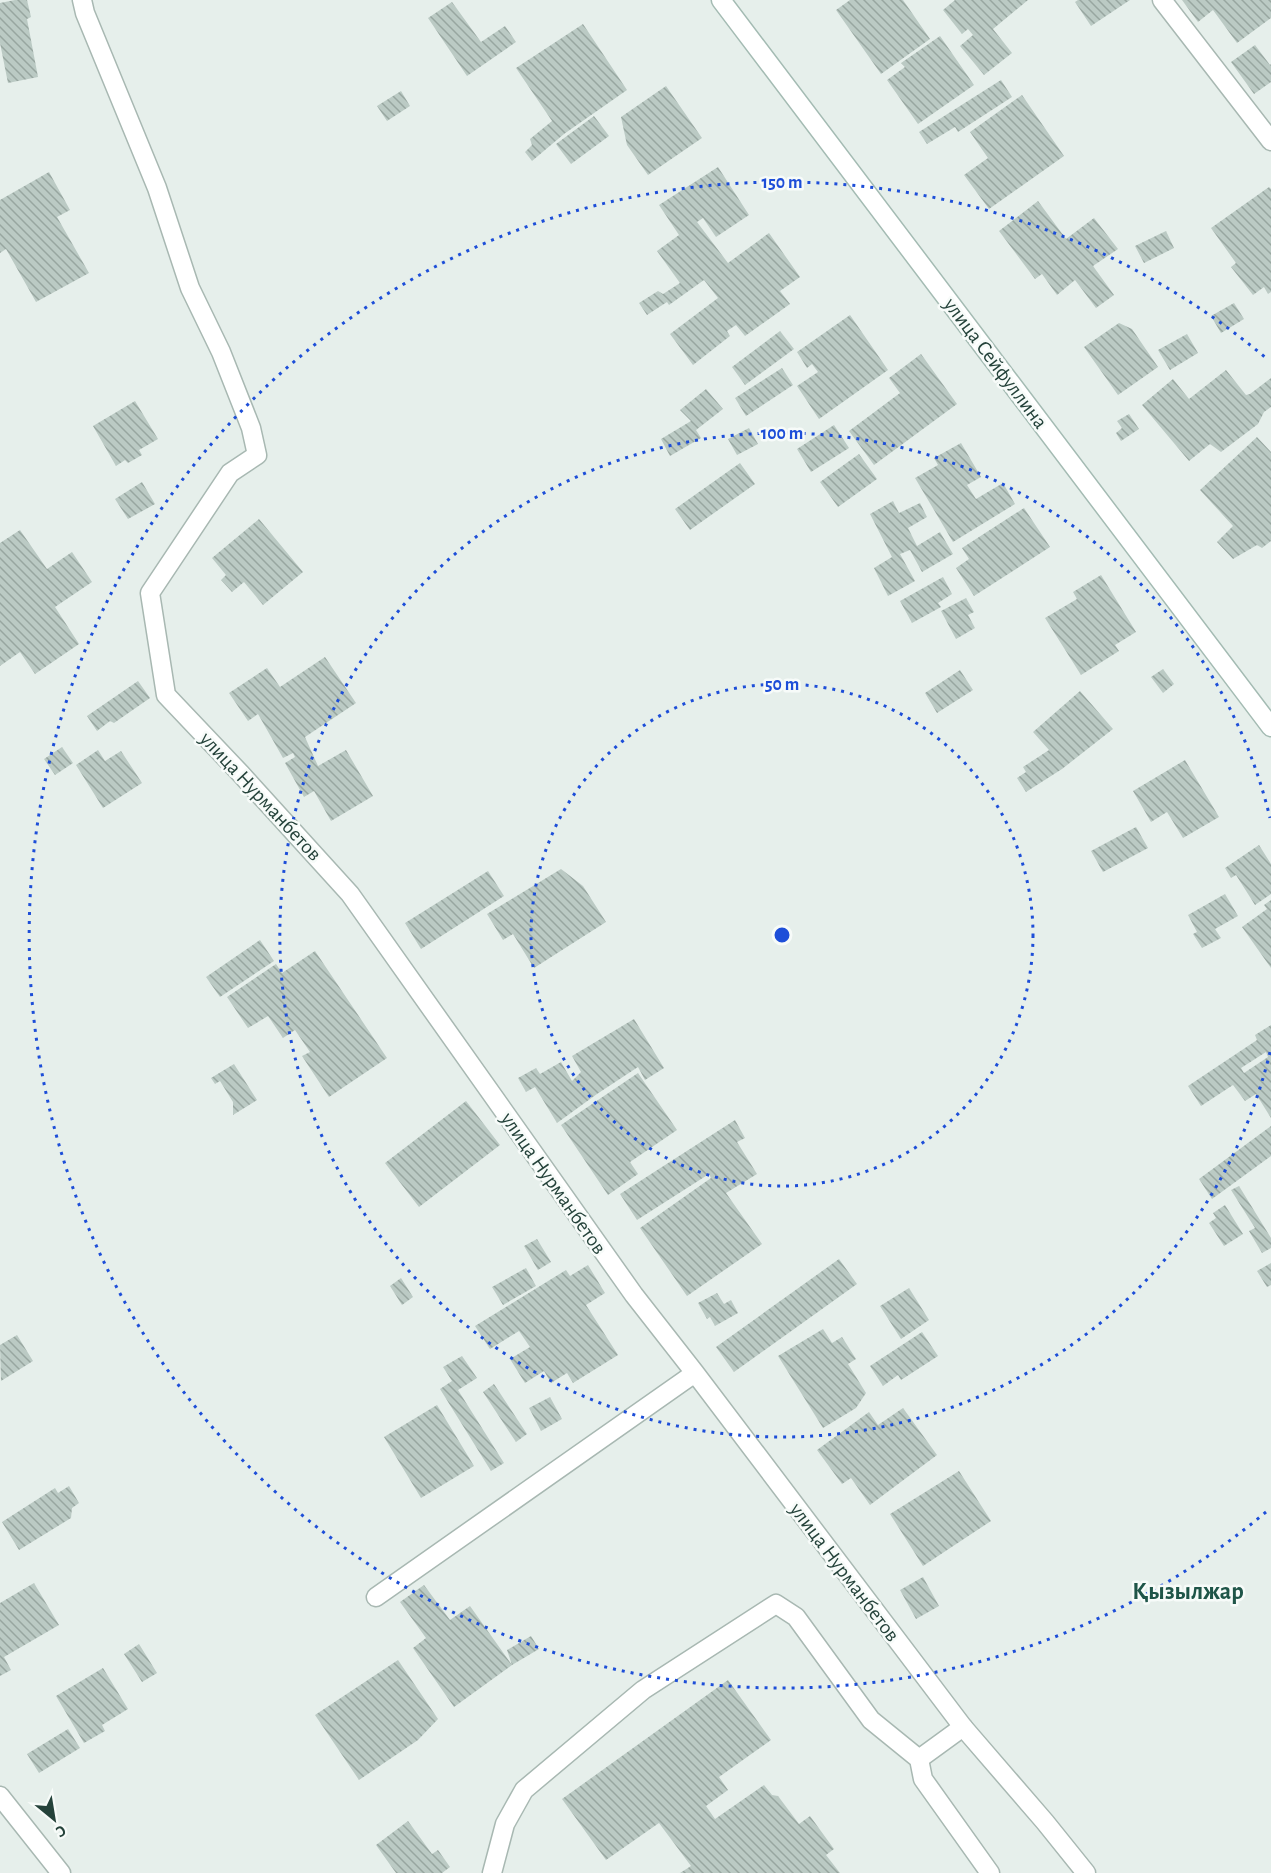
<svg xmlns="http://www.w3.org/2000/svg" width="1271" height="1873" viewBox="0 0 1271 1873" font-family="'Alegreya Sans',sans-serif">
  <defs>
    <pattern id="building-back-hatch" width="6" height="6" patternUnits="userSpaceOnUse" patternTransform="scale(1.5)"><rect width="6" height="6" fill="#bbcac4"/><path d="M-1 5l2 2M0 0l6 6M5-1l2 2" fill="none" stroke="#98a6a0"/></pattern>
  </defs>
  <rect width="100%" height="100%" fill="#e6efeb"/>
  <path fill="url(#building-back-hatch)" fill-rule="evenodd" d="M 15,0 L 27,0 L 31,17 L 27,19 L 38,77 L 8,83 L 0,43 L 0,3 Z
    M 850,0 L 903,0 L 930,39 L 881,74 L 836,10 Z
    M 955,0 L 1028,0 L 993,29 L 1012,53 L 984,75 L 960,46 L 973,35 L 968,29 L 962,34 L 943,10 Z
    M 1078,0 L 1130,0 L 1091,26 L 1075,2 Z
    M 1182,0 L 1271,0 L 1271,18 L 1237,43 L 1213,10 L 1198,22 Z
    M 452,2 L 481,42 L 505,26 L 516,42 L 467,76 L 428,18 Z
    M 583,24 L 627,90 L 564,134 L 532,161 L 525,152 L 532,145 L 530,139 L 552,121 L 516,68 Z
    M 940,36 L 974,85 L 918,124 L 887,80 L 905,67 L 901,63 Z
    M 1255,45 L 1270,65 L 1271,64 L 1271,82 L 1254,94 L 1231,62 Z
    M 1001,80 L 1012,97 L 958,132 L 955,127 L 927,144 L 919,132 Z
    M 666,86 L 702,138 L 648,175 L 627,145 L 621,117 Z
    M 401,91 L 410,106 L 387,121 L 377,106 Z
    M 1022,95 L 1064,156 L 989,209 L 964,175 L 988,158 L 970,132 Z
    M 594,116 L 609,136 L 571,164 L 556,144 Z
    M 718,167 L 749,215 L 716,237 L 703,218 L 697,222 L 728,263 L 769,233 L 800,277 L 780,291 L 790,304 L 745,336 L 736,325 L 727,331 L 730,336 L 693,365 L 670,334 L 718,298 L 704,280 L 669,305 L 667,302 L 647,315 L 639,303 L 658,291 L 663,294 L 680,283 L 657,251 L 679,235 L 659,205 Z
    M 49,172 L 70,210 L 57,217 L 89,273 L 36,302 L 6,249 L 0,253 L 0,200 Z
    M 1269,187 L 1271,189 L 1271,292 L 1268,294 L 1264,287 L 1253,295 L 1231,267 L 1236,263 L 1211,228 Z
    M 1038,201 L 1066,239 L 1094,218 L 1118,249 L 1093,266 L 1114,295 L 1096,308 L 1075,280 L 1057,295 L 1042,274 L 1035,279 L 999,231 Z
    M 1166,231 L 1174,248 L 1144,263 L 1135,246 Z
    M 1234,303 L 1244,319 L 1221,333 L 1211,316 Z
    M 850,315 L 888,370 L 819,419 L 797,386 L 818,372 L 812,364 L 807,368 L 797,352 Z
    M 1119,323 L 1132,329 L 1158,367 L 1118,395 L 1084,347 Z
    M 780,331 L 794,349 L 745,385 L 732,367 Z
    M 1187,334 L 1198,353 L 1170,370 L 1158,350 Z
    M 921,354 L 957,404 L 874,465 L 849,431 L 900,393 L 889,378 Z
    M 782,368 L 793,385 L 746,416 L 735,398 Z
    M 1226,370 L 1246,395 L 1250,394 L 1271,378 L 1271,407 L 1264,412 L 1258,424 L 1221,452 L 1210,444 L 1189,461 L 1142,405 L 1173,379 L 1189,399 Z
    M 706,389 L 723,409 L 696,430 L 701,438 L 670,456 L 661,439 L 691,421 L 680,410 Z
    M 135,401 L 158,439 L 139,450 L 142,455 L 128,463 L 125,460 L 116,466 L 93,426 Z
    M 1129,414 L 1139,429 L 1121,441 L 1116,433 L 1122,428 L 1117,421 Z
    M 834,425 L 849,448 L 811,472 L 797,449 Z
    M 749,428 L 758,444 L 737,455 L 728,439 Z
    M 1257,437 L 1271,452 L 1271,541 L 1262,548 L 1257,545 L 1233,559 L 1217,542 L 1233,526 L 1200,490 Z
    M 961,443 L 981,477 L 967,485 L 976,499 L 1003,483 L 1015,504 L 953,542 L 915,478 L 938,465 L 934,458 Z
    M 859,454 L 877,479 L 838,507 L 820,482 Z
    M 740,463 L 755,484 L 690,530 L 675,509 Z
    M 142,482 L 155,504 L 128,519 L 115,499 Z
    M 893,501 L 899,513 L 920,503 L 927,517 L 908,528 L 917,546 L 940,532 L 953,554 L 922,572 L 910,550 L 900,554 L 915,581 L 888,596 L 874,568 L 892,557 L 870,514 Z
    M 1024,508 L 1050,547 L 974,596 L 956,568 L 969,559 L 962,548 Z
    M 259,519 L 303,572 L 263,605 L 244,582 L 232,592 L 221,580 L 226,575 L 212,558 Z
    M 20,530 L 47,569 L 72,552 L 92,582 L 55,607 L 79,644 L 35,674 L 20,652 L 0,666 L 0,543 Z
    M 1101,575 L 1136,632 L 1115,645 L 1119,651 L 1081,675 L 1045,618 L 1077,599 L 1073,592 Z
    M 943,577 L 952,594 L 938,603 L 941,607 L 912,623 L 900,601 Z
    M 966,598 L 974,612 L 968,615 L 975,628 L 956,639 L 941,611 Z
    M 325,657 L 356,703 L 305,737 L 318,766 L 346,750 L 373,796 L 331,821 L 314,791 L 304,797 L 285,763 L 295,757 L 293,753 L 283,758 L 258,714 L 248,721 L 229,693 L 267,668 L 280,687 Z
    M 1163,669 L 1174,684 L 1163,693 L 1151,677 Z
    M 960,670 L 973,690 L 937,713 L 925,693 Z
    M 138,681 L 150,698 L 114,723 L 110,721 L 97,731 L 87,716 Z
    M 1080,691 L 1113,729 L 1062,769 L 1026,792 L 1017,778 L 1026,772 L 1023,767 L 1049,750 L 1033,732 Z
    M 62,747 L 73,763 L 55,775 L 44,759 Z
    M 98,750 L 105,761 L 121,751 L 142,783 L 103,808 L 76,765 Z
    M 1185,760 L 1219,817 L 1183,838 L 1167,812 L 1151,822 L 1133,791 Z
    M 1136,827 L 1148,848 L 1103,872 L 1091,851 Z
    M 1259,845 L 1271,864 L 1271,894 L 1255,905 L 1236,875 L 1231,878 L 1225,868 Z
    M 561,869 L 583,886 L 606,922 L 534,968 L 513,934 L 503,940 L 487,914 Z
    M 488,871 L 504,896 L 421,949 L 405,923 Z
    M 1225,894 L 1238,916 L 1215,929 L 1221,938 L 1202,948 L 1193,934 L 1197,932 L 1188,915 Z
    M 1271,900 L 1271,968 L 1242,927 L 1267,909 L 1264,905 Z
    M 260,940 L 274,961 L 220,997 L 206,977 Z
    M 315,951 L 387,1058 L 329,1097 L 302,1056 L 310,1052 L 295,1030 L 283,1038 L 268,1016 L 248,1028 L 227,997 L 276,964 L 282,973 Z
    M 634,1019 L 664,1068 L 645,1080 L 638,1067 L 597,1094 L 557,1123 L 535,1087 L 526,1092 L 518,1078 L 536,1068 L 540,1074 L 561,1062 L 572,1081 L 581,1072 L 572,1056 Z
    M 1271,1025 L 1271,1118 L 1256,1094 L 1245,1101 L 1233,1085 L 1201,1106 L 1188,1086 L 1257,1040 L 1255,1035 ZM 1266,1052 L 1268,1057 L 1244,1073 L 1241,1068 Z
    M 234,1064 L 257,1100 L 233,1115 L 233,1102 L 220,1081 L 215,1084 L 211,1078 Z
    M 638,1073 L 677,1130 L 630,1162 L 638,1174 L 608,1195 L 561,1125 Z
    M 466,1101 L 500,1145 L 419,1207 L 385,1163 Z
    M 735,1120 L 745,1138 L 737,1142 L 757,1174 L 726,1193 L 762,1244 L 687,1296 L 640,1228 L 711,1178 L 709,1174 L 637,1220 L 620,1194 Z
    M 1271,1126 L 1271,1156 L 1212,1199 L 1199,1179 Z
    M 1239,1186 L 1271,1238 L 1271,1248 L 1262,1253 L 1249,1231 L 1255,1228 L 1231,1190 Z
    M 1225,1205 L 1243,1234 L 1224,1246 L 1209,1223 L 1216,1218 L 1213,1213 Z
    M 537,1239 L 551,1262 L 538,1270 L 524,1246 Z
    M 839,1259 L 857,1284 L 734,1372 L 716,1347 Z
    M 1271,1263 L 1271,1285 L 1267,1287 L 1257,1271 Z
    M 588,1265 L 605,1293 L 586,1305 L 618,1355 L 573,1383 L 567,1373 L 551,1383 L 544,1371 L 525,1383 L 510,1359 L 530,1347 L 519,1331 L 490,1349 L 475,1326 L 566,1270 L 570,1276 Z
    M 526,1268 L 536,1286 L 503,1305 L 492,1287 Z
    M 401,1278 L 413,1297 L 402,1305 L 390,1286 Z
    M 909,1288 L 929,1320 L 901,1339 L 880,1306 Z
    M 717,1293 L 724,1304 L 731,1300 L 738,1313 L 715,1326 L 710,1317 L 707,1319 L 698,1303 Z
    M 823,1329 L 832,1343 L 842,1337 L 856,1359 L 848,1364 L 866,1393 L 856,1408 L 823,1428 L 778,1356 Z
    M 922,1332 L 938,1356 L 901,1380 L 898,1375 L 883,1386 L 870,1366 Z
    M 17,1335 L 33,1361 L 1,1381 L 0,1345 Z
    M 462,1356 L 477,1378 L 458,1390 L 504,1463 L 491,1471 L 440,1389 L 452,1381 L 443,1367 Z
    M 494,1384 L 527,1434 L 516,1442 L 483,1392 Z
    M 550,1397 L 562,1419 L 541,1431 L 529,1408 Z
    M 437,1405 L 474,1466 L 421,1498 L 384,1437 Z
    M 903,1408 L 937,1455 L 870,1505 L 851,1478 L 842,1484 L 817,1450 L 869,1412 L 878,1425 Z
    M 959,1471 L 991,1521 L 923,1566 L 890,1514 Z
    M 69,1486 L 79,1503 L 72,1508 L 71,1518 L 19,1550 L 2,1522 L 55,1488 L 58,1493 Z
    M 923,1577 L 939,1606 L 916,1619 L 900,1590 Z
    M 34,1583 L 59,1625 L 4,1657 L 11,1670 L 0,1676 L 0,1603 Z
    M 424,1585 L 450,1620 L 470,1606 L 512,1665 L 454,1707 L 413,1648 L 426,1638 L 400,1602 Z
    M 531,1636 L 539,1649 L 512,1665 L 507,1650 Z
    M 139,1644 L 157,1673 L 142,1682 L 124,1654 Z
    M 398,1660 L 438,1719 L 418,1740 L 359,1780 L 315,1715 Z
    M 103,1668 L 128,1709 L 102,1725 L 105,1731 L 84,1743 L 56,1696 Z
    M 728,1680 L 771,1740 L 719,1777 L 728,1790 L 706,1806 L 715,1819 L 764,1785 L 772,1795 L 778,1796 L 799,1824 L 810,1816 L 834,1849 L 826,1855 L 840,1873 L 680,1873 L 691,1866 L 659,1823 L 606,1860 L 562,1799 Z
    M 68,1729 L 80,1748 L 39,1773 L 27,1754 Z
    M 408,1821 L 432,1854 L 438,1850 L 450,1867 L 442,1873 L 396,1873 L 376,1845 Z"/>
  <g fill="none" stroke-linecap="round" stroke-linejoin="round">
    <defs>
      <path id="lane" d="M 919,1759 L 923,1779 L 990,1873
        M 492,1873 L 505,1824 L 524,1790 L 643,1690 L 776,1604 L 796,1617 L 871,1720 L 919,1759 L 963,1727"/>
      <path id="street" d="M 82,0 L 85,13 L 157,188 L 190,288 L 221,352 L 251,428 L 257,455 L 230,473 L 150,593 L 166,695 L 241,774 L 350,894 L 634,1295 L 695,1373 L 963,1727 L 1045,1822 L 1086,1873
        M 1162,0 L 1271,141
        M 376,1597 L 695,1373
        M 0,1796 L 61,1873"/>
      <path id="secondary" d="M 721,0 L 1271,727"/>
    </defs>
    <use href="#lane" stroke="#a8b8b2" stroke-width="21"/>
    <use href="#street" stroke="#a8b8b2" stroke-width="21"/>
    <use href="#secondary" stroke="#a4bbb3" stroke-width="21"/>
    <use href="#lane" stroke="#fff" stroke-width="18"/>
    <use href="#street" stroke="#fff" stroke-width="18"/>
    <use href="#secondary" stroke="#fff" stroke-width="18"/>
  </g>
  <g fill="none" stroke="#1d4ed8" stroke-width="3" stroke-dasharray="3 6">
    <circle cx="782" cy="935" r="251"/>
    <path d="M1270 1052A502 502 0 1 1 1270 818"/>
    <path d="M1266 1512A753 753 0 1 1 1266 358"/>
  </g>
  <g text-anchor="middle" stroke-width="5" stroke-linejoin="round" paint-order="stroke">
    <g font-size="21" fill="#24423a" stroke="#f7fbf9">
      <text transform="translate(996 363) rotate(53)" y="7">улица Сейфуллина</text>
      <text transform="translate(261 796) rotate(47)" y="7">улица Нурманбетов</text>
      <text transform="translate(554 1183) rotate(55)" y="7">улица Нурманбетов</text>
      <text transform="translate(845 1572) rotate(53)" y="7">улица Нурманбетов</text>
    </g>
    <g font-size="24" font-weight="bold" fill="#1f5548" stroke="#f7fbf9">
      <text x="1188" y="1599">Қызылжар</text>
    </g>
  </g>
  <circle cx="782" cy="935" r="9" fill="#1d4ed8" stroke="#f7fbf9" stroke-width="3"/>
  <g font-size="18" text-anchor="middle" font-weight="bold" fill="#1d4ed8" stroke="#f7fbf9" stroke-width="5" stroke-linejoin="round" paint-order="stroke">
    <text x="782" y="188">150 m</text>
    <text x="782" y="439">100 m</text>
    <text x="782" y="690">50 m</text>
  </g>
  <g transform="translate(54 1819) rotate(150)" stroke="#f7fbf9" stroke-width="4.5" paint-order="stroke">
  <path d="M0-4.5L10 22L0 15L-10 22Z" fill="#24423a"/>
  <text y="-9" font-size="16" font-weight="bold" text-anchor="middle" fill="#24423a">С</text>
  </g>
</svg>
